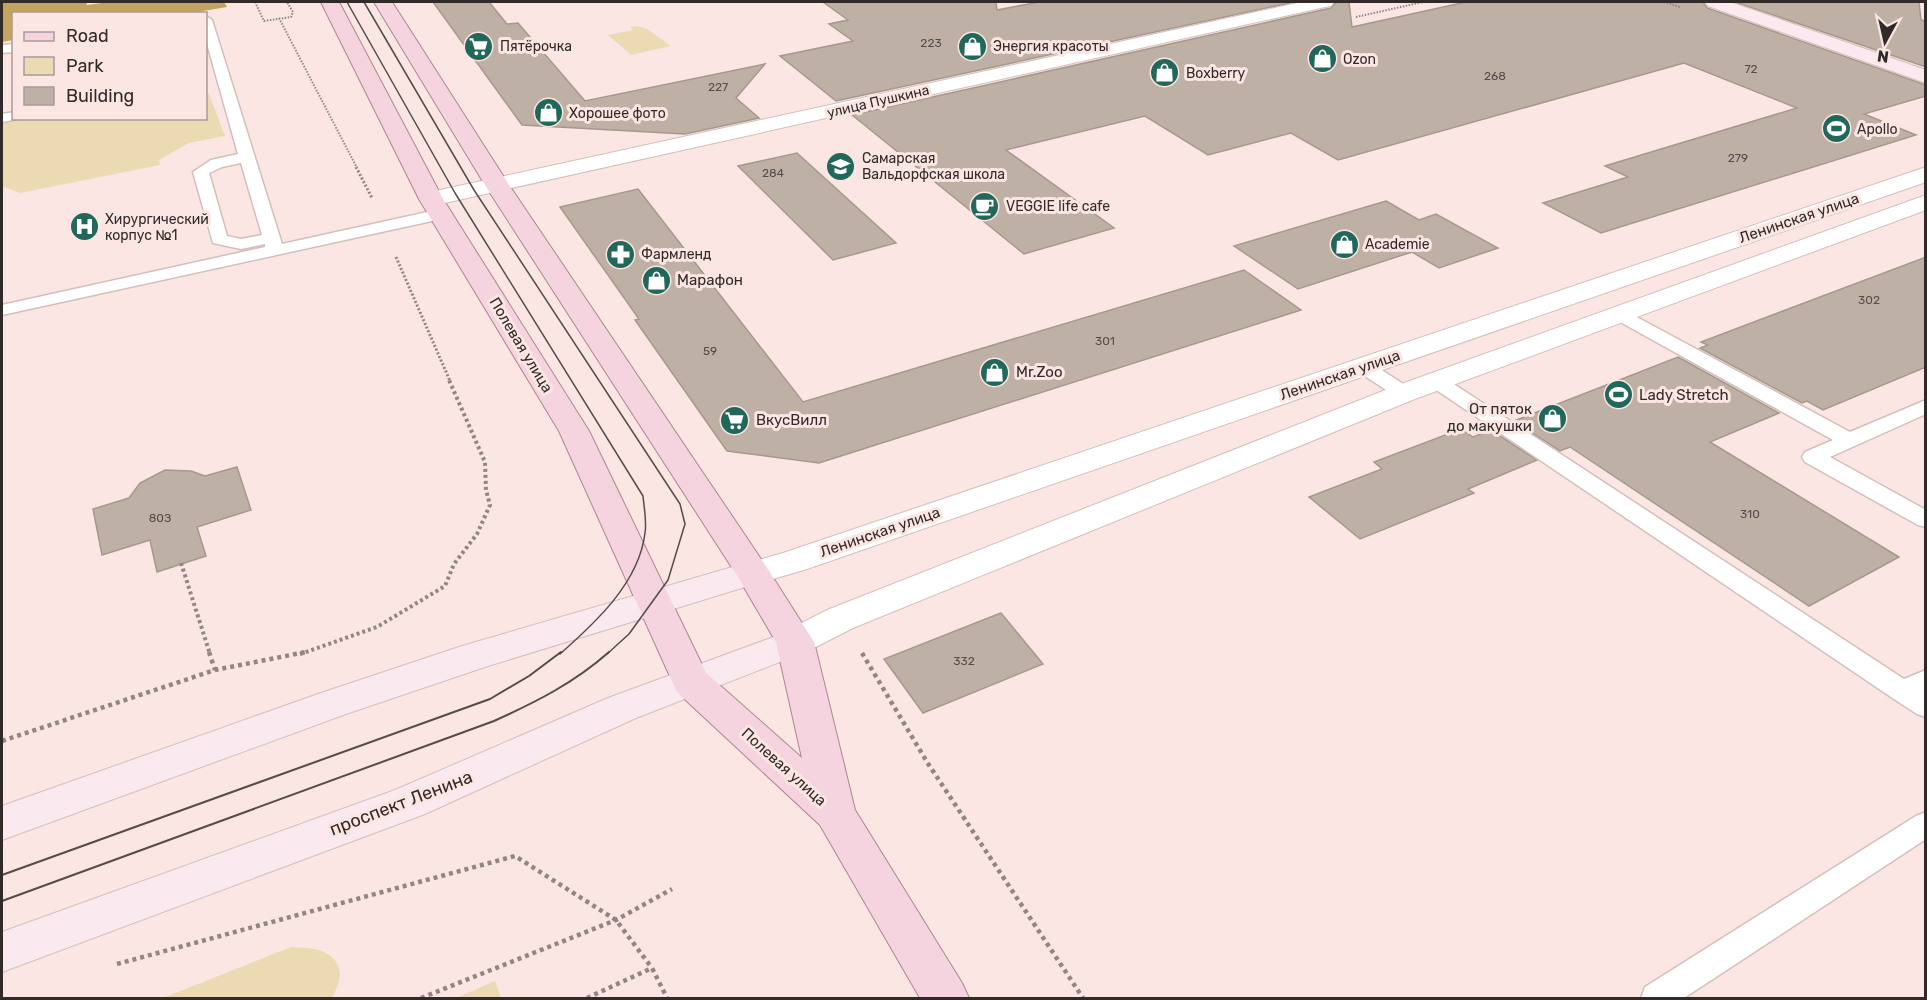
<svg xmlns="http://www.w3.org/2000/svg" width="1927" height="1000" viewBox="0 0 1927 1000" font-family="Rubik,sans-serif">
  <rect width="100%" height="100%" fill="#fbe6e4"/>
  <path fill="#ecdab2" d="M 637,26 L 647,29 L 671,46 L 631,55 L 608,35 L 633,30 L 630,27 Z
    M 206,93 L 209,94 L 225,136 L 189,143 L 159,160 L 160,165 L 20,193 L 2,186 L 2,123 L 28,118 L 206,118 Z
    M 291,947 C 311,948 338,948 340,975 C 340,982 335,992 332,998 L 163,998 Z
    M 495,981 L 501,998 L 456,998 Z"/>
  <path fill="#c0a460" d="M 14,2 L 86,2 L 87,5 L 110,2 L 224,2 L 227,7 L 185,14 L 14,14 L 13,40 L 2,42 L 2,3 Z"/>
  <path fill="#bfb0a6" stroke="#a7988e" stroke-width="1.5" d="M 433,2 L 489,2 L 507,24 L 518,23 L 585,101 L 765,64 L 736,98 L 759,118 L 685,134 L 522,125 Z
    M 823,2 L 996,2 L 997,10 L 1039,2 L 1294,2 L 836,101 L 780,56 L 853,41 L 829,24 L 848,20 Z
    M 1336,2 L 1349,2 L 1352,27 L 1466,2 L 1703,2 L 1707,8 L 1926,85 L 1926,96 L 1864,114 L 1916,135 L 1601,233 L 1543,203 L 1628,177 L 1605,166 L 1797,108 L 1684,63 L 1338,160 L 1291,133 L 1208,155 L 1145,116 L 1006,150 L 1114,228 L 1024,254 L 852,115 L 1331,8 Z
    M 1735,2 L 1919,2 L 1921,20 L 1926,21 L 1926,67 Z
    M 797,153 L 896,243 L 833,260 L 738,166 Z
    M 638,189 L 803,402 L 1244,270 L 1301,310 L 819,463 L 727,451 L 635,320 L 639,319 L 560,207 Z
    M 1386,201 L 1419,220 L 1436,214 L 1498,248 L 1439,268 L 1412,252 L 1298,289 L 1234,246 Z
    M 1926,257 L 1926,367 L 1823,410 L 1807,401 L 1802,403 L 1700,348 L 1708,345 L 1701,342 Z
    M 1678,357 L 1779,413 L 1710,442 L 1899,557 L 1809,606 L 1570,447 L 1560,451 L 1514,421 Z
    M 1461,429 L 1473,437 L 1491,430 L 1537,460 L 1468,489 L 1474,493 L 1360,539 L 1309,497 L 1382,469 L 1374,462 Z
    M 237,467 L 251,510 L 197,527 L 206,556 L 157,572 L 150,540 L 102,555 L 93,509 L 129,498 L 140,483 L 165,470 L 191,471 L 205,476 Z
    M 1001,613 L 1043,664 L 923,713 L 884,659 Z"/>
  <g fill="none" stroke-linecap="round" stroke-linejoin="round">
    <defs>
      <path id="lane" d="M 206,16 L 212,20 L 282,244 L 441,209 L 449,214 L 441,219 L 2,315 L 2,305 L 265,247 L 265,244 L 241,249 L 213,243 L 193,172 L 211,160 L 238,154 L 206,40 ZM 241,163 L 262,235 L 241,239 L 227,236 L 209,173 L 222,167 Z
        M 14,44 L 14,52 L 2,53 L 2,45 Z
        M 14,112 L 14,118 L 19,119 L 2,122 L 2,114 Z
        M 1620,308 L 1850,432 L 1926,400 L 1926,414 L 1830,457 L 1926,510 L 1926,527 L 1918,525 L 1805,462 L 1802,457 L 1805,452 L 1833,440 L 1613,318 L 1611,314 L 1613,310 Z
        M 1364,361 L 1371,363 L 1411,389 L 1414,393 L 1411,397 L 1397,397 L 1357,371 L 1354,367 L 1357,363 Z
        M 1436,375 L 1443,377 L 1904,679 L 1926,670 L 1926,717 L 1917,714 L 1894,699 L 1429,385 L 1426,381 L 1429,377 Z
        M 1926,812 L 1926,839 L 1684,998 L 1641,998 L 1645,987 L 1916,816 Z"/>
      <path id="street" d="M 1302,2 L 1334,2 L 1331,6 L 1325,7 L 431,206 L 423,204 L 419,199 L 423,194 L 431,192 Z
        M 1926,167 L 1926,182 L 807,569 L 753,585 L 741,581 L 735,573 L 741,565 L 783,553 Z
        M 1926,195 L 1926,210 L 1415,399 L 853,628 L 808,651 L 795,655 L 782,651 L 776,642 L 782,633 L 827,610 L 1393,387 Z"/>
      <path id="secondary" d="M 1705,2 L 1730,2 L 1926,70 L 1926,83 L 1708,6 Z
        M 753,561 L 765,565 L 771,573 L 765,581 L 488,666 L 346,714 L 2,840 L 2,806 L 318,694 L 462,646 Z
        M 795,629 L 808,633 L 814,642 L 808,651 L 636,718 L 425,814 L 2,972 L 2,932 L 395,790 L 608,698 Z"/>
      <path id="primary" d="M 321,2 L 339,2 L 443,199 L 589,431 L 706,673 L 802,758 L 776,642 L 738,577 L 485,185 L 374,2 L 392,2 L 509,185 L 765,565 L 814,642 L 855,810 L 962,983 L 969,998 L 920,998 L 820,825 L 677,692 L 559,431 L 419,199 Z"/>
    </defs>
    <use href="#lane" stroke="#d3bfbd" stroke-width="3"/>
    <use href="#street" stroke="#d3bfbd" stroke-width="2"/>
    <use href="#secondary" stroke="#d3bfbd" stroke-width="2"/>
    <use href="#primary" stroke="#ac8692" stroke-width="2"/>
    <path stroke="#928583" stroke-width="2" stroke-dasharray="1.5 1.5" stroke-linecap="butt" d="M 255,2 L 264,21 L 291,17 L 293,12 L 287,2
      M 1664,2 L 1680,7
      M 1356,17 L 1423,2
      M 279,18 L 357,168"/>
    <path stroke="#928583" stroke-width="3" stroke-dasharray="2 2" stroke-linecap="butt" d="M 356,167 L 372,198
      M 396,257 L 450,381"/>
    <path stroke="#928583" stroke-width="4" stroke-dasharray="3 3" stroke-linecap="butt" d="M 181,563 L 210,654
      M 300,654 L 377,627 L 445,586 L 454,564 L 477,534 L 490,505 L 486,490 L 485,462 L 449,380"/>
    <path stroke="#928583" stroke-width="4.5" stroke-dasharray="4 4" stroke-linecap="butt" d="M 209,652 L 215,670
      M 862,653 L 927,762 L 1083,998
      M 2,741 L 215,670 L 306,652
      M 117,964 L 515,856 L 616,920 L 652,968
      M 421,998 L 616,920 L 672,889
      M 587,998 L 652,968 L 667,998"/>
    <use href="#lane" fill="#fff" fill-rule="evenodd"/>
    <use href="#street" fill="#fff" fill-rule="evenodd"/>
    <use href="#secondary" fill="#fae9ef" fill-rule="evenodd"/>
    <use href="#primary" fill="#f5d4e0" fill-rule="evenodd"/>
    <path stroke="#544b4a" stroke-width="1.5" d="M 347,2 L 455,193 L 643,496 C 644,508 647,521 645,533 C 639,583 595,623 560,654
      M 364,2 L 474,190 L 680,504 L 685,524 L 668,580 L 629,634 L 607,654"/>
    <path stroke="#544b4a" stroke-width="2" d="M 2,875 L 490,699 L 529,676 L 561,652
      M 2,901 L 494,721 C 536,702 574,683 609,652"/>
  </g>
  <defs>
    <symbol id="supermarket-disc" viewBox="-11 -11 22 22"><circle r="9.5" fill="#21675a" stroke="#fbe6e4"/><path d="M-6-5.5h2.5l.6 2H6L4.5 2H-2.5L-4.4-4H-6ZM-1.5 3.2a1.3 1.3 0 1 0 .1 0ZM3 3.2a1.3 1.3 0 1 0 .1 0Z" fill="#fff"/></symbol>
    <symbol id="shop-disc" viewBox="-11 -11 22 22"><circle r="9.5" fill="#21675a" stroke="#fbe6e4"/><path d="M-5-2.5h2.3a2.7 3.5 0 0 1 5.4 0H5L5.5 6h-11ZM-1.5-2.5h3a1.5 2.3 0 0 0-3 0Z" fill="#fff"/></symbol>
    <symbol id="stadium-disc" viewBox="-11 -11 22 22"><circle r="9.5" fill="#21675a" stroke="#fbe6e4"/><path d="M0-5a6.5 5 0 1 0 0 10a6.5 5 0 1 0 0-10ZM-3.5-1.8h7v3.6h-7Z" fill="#fff"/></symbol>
    <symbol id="school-disc" viewBox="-11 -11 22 22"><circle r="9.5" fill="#21675a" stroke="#fbe6e4"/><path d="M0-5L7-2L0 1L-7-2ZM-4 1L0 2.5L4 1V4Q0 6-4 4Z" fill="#fff"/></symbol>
    <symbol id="cafe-disc" viewBox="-11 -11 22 22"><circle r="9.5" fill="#21675a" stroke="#fbe6e4"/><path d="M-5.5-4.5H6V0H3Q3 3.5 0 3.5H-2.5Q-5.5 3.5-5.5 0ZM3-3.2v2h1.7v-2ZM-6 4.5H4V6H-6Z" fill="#fff"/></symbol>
    <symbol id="hospital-disc" viewBox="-11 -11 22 22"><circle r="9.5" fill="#21675a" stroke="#fbe6e4"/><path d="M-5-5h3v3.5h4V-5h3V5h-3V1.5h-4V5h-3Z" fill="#fff"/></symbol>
    <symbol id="pharmacy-disc" viewBox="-11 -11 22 22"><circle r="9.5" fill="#21675a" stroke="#fbe6e4"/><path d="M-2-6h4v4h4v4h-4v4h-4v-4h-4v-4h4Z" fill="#fff"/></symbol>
  </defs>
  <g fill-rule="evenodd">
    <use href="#supermarket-disc" x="462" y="30" width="33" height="33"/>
    <use href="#shop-disc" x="956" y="30" width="33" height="33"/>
    <use href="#shop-disc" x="1306" y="42" width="33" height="33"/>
    <use href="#shop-disc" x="1148" y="56" width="33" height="33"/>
    <use href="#shop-disc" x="532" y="96" width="33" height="33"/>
    <use href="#stadium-disc" x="1820" y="112" width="33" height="33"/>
    <use href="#school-disc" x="824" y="150" width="33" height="33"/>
    <use href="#cafe-disc" x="968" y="190" width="33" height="33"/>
    <use href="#hospital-disc" x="68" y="210" width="33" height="33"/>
    <use href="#shop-disc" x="1328" y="228" width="33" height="33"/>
    <use href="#pharmacy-disc" x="604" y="238" width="33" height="33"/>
    <use href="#shop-disc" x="640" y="264" width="33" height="33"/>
    <use href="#shop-disc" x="978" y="356" width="33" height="33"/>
    <use href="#stadium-disc" x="1602" y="378" width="33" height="33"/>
    <use href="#shop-disc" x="1536" y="402" width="33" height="33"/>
    <use href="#supermarket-disc" x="718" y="404" width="33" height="33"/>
  </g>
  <g text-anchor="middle" stroke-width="6" stroke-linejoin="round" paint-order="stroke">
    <g font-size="12" fill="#544c48">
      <text x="931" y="47">223</text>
      <text x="1751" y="73">72</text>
      <text x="1495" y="80">268</text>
      <text x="718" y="91">227</text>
      <text x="1738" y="162">279</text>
      <text x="773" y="177">284</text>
      <text x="1869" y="304">302</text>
      <text x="1105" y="345">301</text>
      <text x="710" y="355">59</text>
      <text x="1750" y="518">310</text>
      <text x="160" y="522">80З</text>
      <text x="964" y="665">332</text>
    </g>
    <g font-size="14" fill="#312a29" stroke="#fbe6e4" text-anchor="start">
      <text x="500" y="51">Пятёрочка</text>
      <text x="993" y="51">Энергия красоты</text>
      <text x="1343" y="64">Ozon</text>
      <text x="1186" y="78">Boxberry</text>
      <text x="569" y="118">Хорошее фото</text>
      <text x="1857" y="134">Apollo</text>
      <text x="862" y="163">Самарская<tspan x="862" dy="16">Вальдорфская школа</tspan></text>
      <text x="1006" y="211">VEGGIE life cafe</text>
      <text x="105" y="224">Хирургический<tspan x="105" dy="16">корпус №1</tspan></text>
      <text x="1365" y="249">Academie</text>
      <text x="641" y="259">Фармленд</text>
    </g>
    <g font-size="14" fill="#312a29" stroke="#fbe6e4">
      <text transform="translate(878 101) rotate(-13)" y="5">улица Пушкина</text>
    </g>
    <g font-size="15" fill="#312a29" stroke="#fbe6e4">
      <text transform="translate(1799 218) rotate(-19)" y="5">Ленинская улица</text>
      <text transform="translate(521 345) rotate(59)" y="5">Полевая улица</text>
      <text transform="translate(1340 375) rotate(-19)" y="5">Ленинская улица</text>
      <text transform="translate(880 532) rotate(-19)" y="5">Ленинская улица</text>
      <text transform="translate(784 767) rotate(42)" y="5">Полевая улица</text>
    </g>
    <g font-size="15" fill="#312a29" stroke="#fbe6e4" text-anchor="start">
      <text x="677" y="285">Марафон</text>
      <text x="1016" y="377">Mr.Zoo</text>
      <text x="1639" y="400">Lady Stretch</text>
      <text x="1532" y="414" text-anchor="end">От пяток<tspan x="1532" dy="17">до макушки</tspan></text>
      <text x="756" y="425">ВкусВилл</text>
    </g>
    <g font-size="18" fill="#312a29" stroke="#fbe6e4">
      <text transform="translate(401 803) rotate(-21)" y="6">проспект Ленина</text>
    </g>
  </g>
  <rect width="1927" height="1000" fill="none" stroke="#312a29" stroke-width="6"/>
  <rect x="12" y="12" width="195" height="108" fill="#fbe6e4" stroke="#aa9b99" stroke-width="1.5"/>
  <rect x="24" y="32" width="30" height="9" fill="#f5d4e0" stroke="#aa9b99" stroke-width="1.5"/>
  <text x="66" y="42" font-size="18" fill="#312a29">Road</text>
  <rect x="24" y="57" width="30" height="18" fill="#ecdab2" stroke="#aa9b99" stroke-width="1.5"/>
  <text x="66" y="72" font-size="18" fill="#312a29">Park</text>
  <rect x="24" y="87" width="30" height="18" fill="#bfb0a6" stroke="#aa9b99" stroke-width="1.5"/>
  <text x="66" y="102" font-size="18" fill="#312a29">Building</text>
  <g transform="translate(1885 42) rotate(188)" stroke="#fbe6e4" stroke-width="4.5" paint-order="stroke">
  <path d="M0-4.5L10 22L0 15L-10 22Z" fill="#312a29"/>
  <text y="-9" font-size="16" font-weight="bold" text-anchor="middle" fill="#312a29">N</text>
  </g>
</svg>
